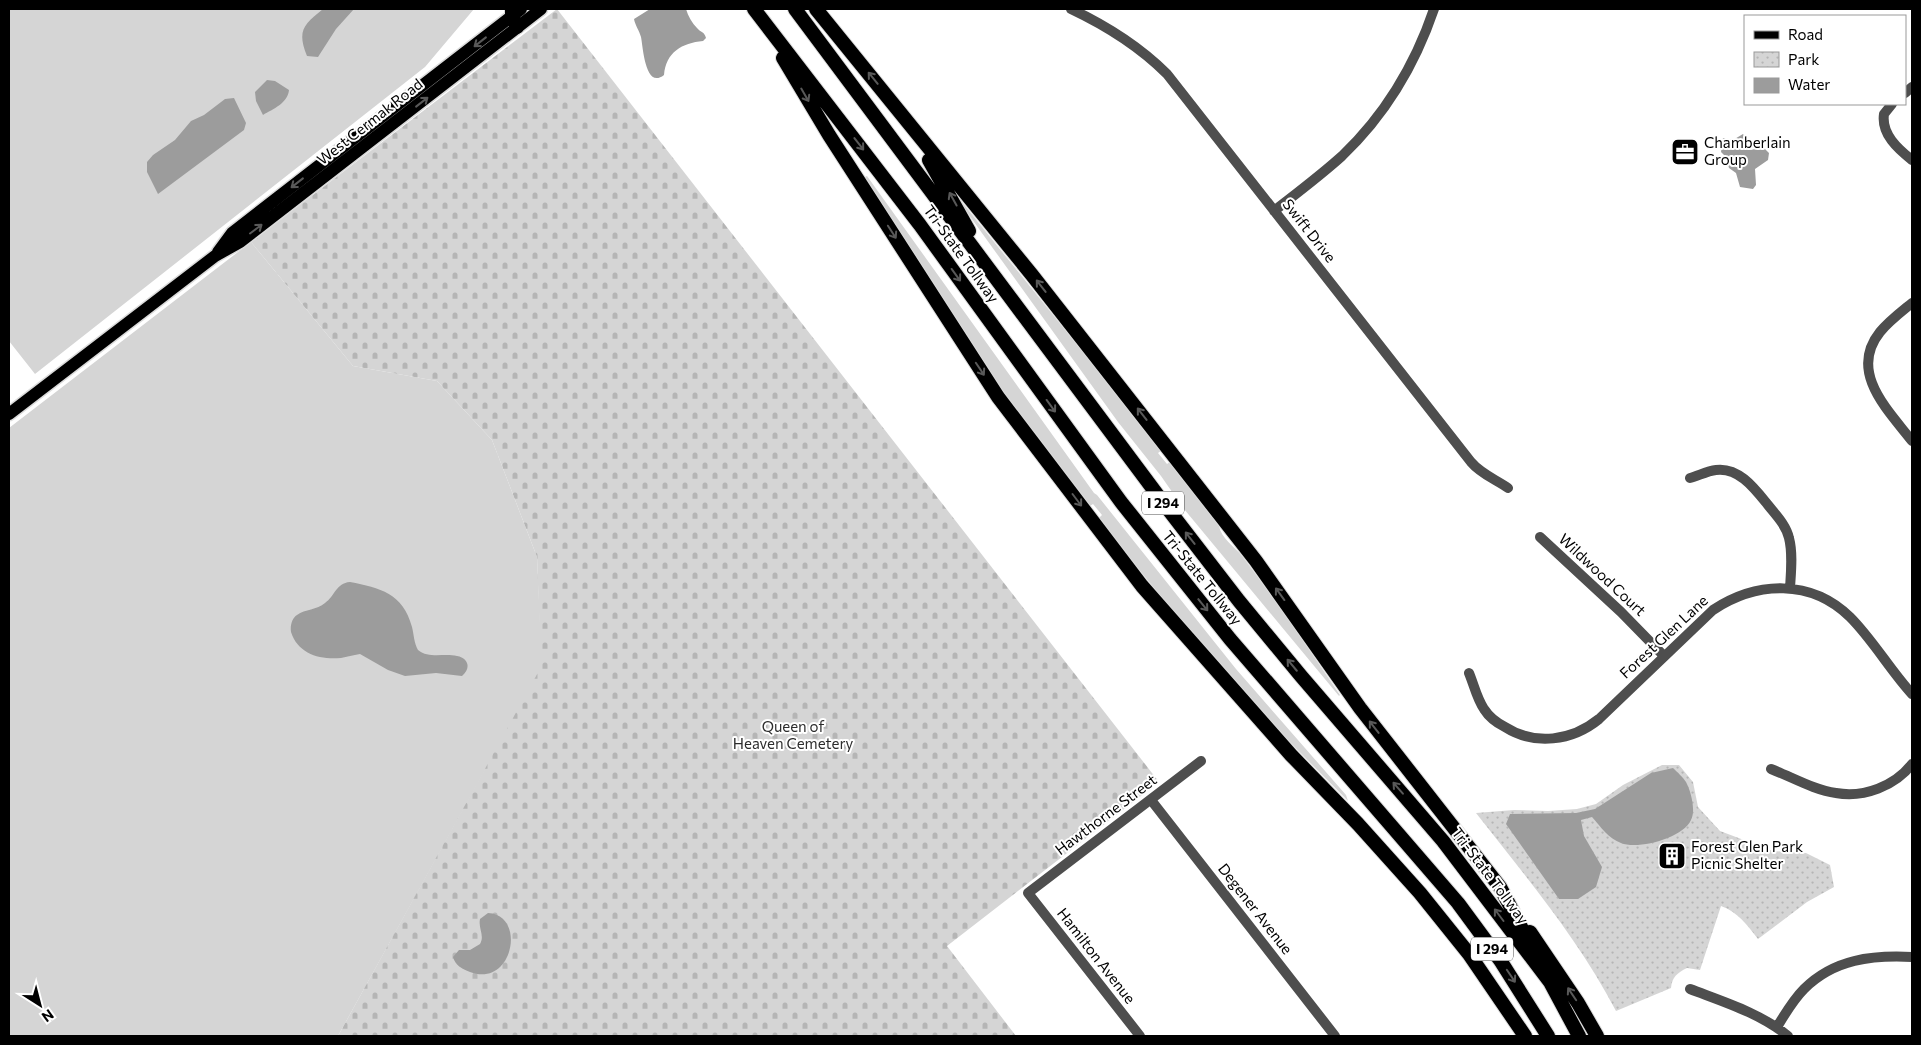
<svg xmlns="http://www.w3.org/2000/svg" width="1921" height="1045" viewBox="0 0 1921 1045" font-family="Commissioner,sans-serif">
  <defs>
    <pattern id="cemetery-stones" width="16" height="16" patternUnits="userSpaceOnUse" patternTransform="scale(1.25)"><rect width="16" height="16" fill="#d5d5d5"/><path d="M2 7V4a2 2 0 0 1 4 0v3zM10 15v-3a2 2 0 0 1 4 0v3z" fill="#b5b5b5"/></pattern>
    <pattern id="park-dots" width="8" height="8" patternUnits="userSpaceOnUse" patternTransform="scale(1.25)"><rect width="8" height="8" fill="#d5d5d5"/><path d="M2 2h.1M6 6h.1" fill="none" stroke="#b5b5b5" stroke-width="1.8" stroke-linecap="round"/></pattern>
  </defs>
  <rect width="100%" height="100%" fill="#fff"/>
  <path fill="#d5d5d5" d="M 9,9 L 474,9 L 425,67 L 35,374 L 9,341 Z
    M 867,176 L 1094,493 L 1097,495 L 1236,669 L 1346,795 L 1348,801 L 1264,716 L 1184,625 L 1098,519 L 1102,515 L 1093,504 L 1087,508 L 1039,438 L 1023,420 L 984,365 L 865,177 Z
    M 957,196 L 1162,450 L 1158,453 L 1167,464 L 1173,460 L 1219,526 C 1221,538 1235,547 1242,556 C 1277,602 1308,648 1340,695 L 1339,696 L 1184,509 L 1161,476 L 1118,422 L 956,197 Z
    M 251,242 L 353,366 L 437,381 L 492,440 L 537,557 L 542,667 L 338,1036 L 9,1036 L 9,428 Z"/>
  <path fill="url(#cemetery-stones)" d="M 557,9 L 1159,782 L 947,946 L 1016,1036 L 338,1036 L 541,667 L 537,557 L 492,440 L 437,381 L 353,366 L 251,242 Z"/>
  <path fill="url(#park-dots)" d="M 1662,765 L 1679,765 L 1693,782 L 1698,807 L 1720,831 L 1773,851 L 1806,853 L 1830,865 L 1834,887 L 1807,902 L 1758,939 C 1747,925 1738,912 1721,906 L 1700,970 L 1687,968 C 1677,973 1672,977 1671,988 L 1616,1011 C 1578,938 1526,877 1476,813 L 1514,810 L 1548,811 L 1577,809 L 1596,804 L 1623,785 Z"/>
  <path fill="#9c9c9c" d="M 323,9 L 354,9 L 336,29 L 318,57 L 307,56 C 297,31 303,25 323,9 Z
    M 650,9 L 686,9 C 688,16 692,23 697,28 C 701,33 704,31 706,38 L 703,41 C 682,43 666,52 664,75 C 645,90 643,46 641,37 C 639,30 635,25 634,19 Z
    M 267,80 L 275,81 L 289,90 C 288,103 273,109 263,115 L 256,101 L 255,92 Z
    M 234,98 L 246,123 L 244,130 L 158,194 L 147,172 L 147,162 L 153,155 L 175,140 L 191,121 L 204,115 L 225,99 Z
    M 1743,134 L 1745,137 L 1743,143 L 1743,148 L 1751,150 L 1763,147 L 1769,153 L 1768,160 L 1755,169 L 1756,185 L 1753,189 L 1740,187 L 1736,173 L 1729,168 L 1725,156 L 1721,152 L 1723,138 L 1733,140 Z
    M 350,582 C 380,588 403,593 412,627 C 414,635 414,643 418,650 C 429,659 444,653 457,656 C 469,658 471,669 462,676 L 436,673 L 405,676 L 388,670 L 360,654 C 353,655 347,657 341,658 C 320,660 298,654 291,632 C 290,626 292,618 297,615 C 305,609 317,610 325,603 C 335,596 336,583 350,582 Z
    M 1673,768 C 1677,772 1683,777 1686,782 C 1691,791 1696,811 1691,820 C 1683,838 1638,850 1621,843 C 1609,839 1600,826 1592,817 L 1581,820 L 1584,836 L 1602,867 L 1596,887 L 1578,899 L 1559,899 L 1506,824 L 1510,814 L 1576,813 L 1595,809 L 1651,773 Z
    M 488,913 C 527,915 513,988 470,972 C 462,969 455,965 453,957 L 459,950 L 470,950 L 480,944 C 485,935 478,929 480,919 Z"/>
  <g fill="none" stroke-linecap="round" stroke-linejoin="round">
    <defs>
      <path id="major" d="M 218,252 L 232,233 L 521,9
        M 9,414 L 215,256 L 240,242 L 541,9"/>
      <path id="highway" d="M 512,9 L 512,16 L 517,27
        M 754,9 L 920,225 L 1121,502 L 1230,639 L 1458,903 L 1500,960 L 1548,1036
        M 795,9 L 1168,509 L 1239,601 L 1301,676 L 1443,841 L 1550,982 L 1579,1036
        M 816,9 L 1032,275 L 1256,561 L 1360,708 L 1500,887 L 1531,946
        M 783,58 L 829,135 L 998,397 L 1142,586 L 1291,755 L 1358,824 L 1420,893 L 1469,954 L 1525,1036
        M 929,160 L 969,231
        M 1530,932 L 1578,1003 L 1597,1036"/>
    </defs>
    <use href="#major" stroke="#dbdbdb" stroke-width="15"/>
    <use href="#highway" stroke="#dbdbdb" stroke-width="16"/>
    <path stroke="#4e4e4e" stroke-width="10" d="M 1071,9 C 1107,26 1139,46 1167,74 L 1471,462 C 1481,474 1495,479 1508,488
      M 1905,93 L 1912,87
      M 1892,104 L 1884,114 C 1881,134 1898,149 1912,160
      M 1274,211 C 1297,193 1321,175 1342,156 C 1385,115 1415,65 1434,9
      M 1912,303 C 1901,312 1889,321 1880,332 C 1848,372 1888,410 1912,441
      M 1690,478 C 1698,476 1707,471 1716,470 C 1739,467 1755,489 1768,505 C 1776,515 1786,525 1789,538 C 1793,553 1791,572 1790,588
      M 1540,537 L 1621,612 L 1664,656
      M 1469,673 C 1474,685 1477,699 1484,709 C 1489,717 1497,723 1505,727 C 1535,746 1572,741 1599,719 L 1713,610 C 1757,581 1811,579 1850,617 C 1873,640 1890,670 1912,694
      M 1771,769 C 1792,777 1814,790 1836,793 C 1864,798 1895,786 1912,764
      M 1151,800 L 1335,1036
      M 1690,989 C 1724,1002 1760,1013 1788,1036
      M 1777,1027 C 1785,1014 1793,1000 1804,989 C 1834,959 1872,955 1912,957
      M 1140,1036 L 1028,893 L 1201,761"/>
    <use href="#major" stroke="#000" stroke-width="12"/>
    <use href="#highway" stroke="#000" stroke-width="14"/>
  </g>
  <defs><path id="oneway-shaft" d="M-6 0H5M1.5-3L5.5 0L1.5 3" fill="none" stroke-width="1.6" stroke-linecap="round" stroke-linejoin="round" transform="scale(1.25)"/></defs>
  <g stroke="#595959">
    <use href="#oneway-shaft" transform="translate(480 42) rotate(142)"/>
    <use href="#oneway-shaft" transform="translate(873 78) rotate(-129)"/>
    <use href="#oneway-shaft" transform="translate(805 95) rotate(60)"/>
    <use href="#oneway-shaft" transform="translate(422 102) rotate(-38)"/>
    <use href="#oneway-shaft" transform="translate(859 144) rotate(52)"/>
    <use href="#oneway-shaft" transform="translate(297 183) rotate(142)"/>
    <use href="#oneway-shaft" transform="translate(953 199) rotate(-119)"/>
    <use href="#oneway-shaft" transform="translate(256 229) rotate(-37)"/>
    <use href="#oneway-shaft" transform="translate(892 232) rotate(57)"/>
    <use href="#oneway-shaft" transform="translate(956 275) rotate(54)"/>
    <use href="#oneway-shaft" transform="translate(1041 286) rotate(-128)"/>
    <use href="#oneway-shaft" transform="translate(980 369) rotate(56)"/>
    <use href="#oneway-shaft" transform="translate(1051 406) rotate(54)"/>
    <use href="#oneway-shaft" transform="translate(1142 414) rotate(-128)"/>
    <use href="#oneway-shaft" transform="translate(1077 500) rotate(53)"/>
    <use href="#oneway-shaft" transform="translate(1190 538) rotate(-128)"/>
    <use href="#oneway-shaft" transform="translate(1280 594) rotate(-126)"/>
    <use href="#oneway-shaft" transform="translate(1203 605) rotate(51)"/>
    <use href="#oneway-shaft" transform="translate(1292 665) rotate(-130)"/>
    <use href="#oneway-shaft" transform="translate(1374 727) rotate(-128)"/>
    <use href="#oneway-shaft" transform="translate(1398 788) rotate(-131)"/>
    <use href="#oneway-shaft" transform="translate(1499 915) rotate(-127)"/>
    <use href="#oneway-shaft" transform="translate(1511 976) rotate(56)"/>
    <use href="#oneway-shaft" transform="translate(1572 994) rotate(-124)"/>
  </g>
  <defs>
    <symbol id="office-square" viewBox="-11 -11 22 22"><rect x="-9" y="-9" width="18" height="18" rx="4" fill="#000" stroke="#fff"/><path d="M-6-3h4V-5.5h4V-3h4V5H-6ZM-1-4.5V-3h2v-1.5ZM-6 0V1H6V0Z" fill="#fff"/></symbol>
    <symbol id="building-square" viewBox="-11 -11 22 22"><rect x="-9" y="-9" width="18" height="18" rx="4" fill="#000" stroke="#fff"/><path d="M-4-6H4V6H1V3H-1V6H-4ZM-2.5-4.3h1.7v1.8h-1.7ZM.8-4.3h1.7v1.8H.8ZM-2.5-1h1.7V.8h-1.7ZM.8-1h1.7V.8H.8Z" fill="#fff"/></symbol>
  </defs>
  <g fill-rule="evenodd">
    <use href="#office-square" x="1669" y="136" width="32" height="32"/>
    <use href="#building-square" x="1656" y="840" width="32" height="32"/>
  </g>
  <g text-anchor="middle" stroke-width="4" stroke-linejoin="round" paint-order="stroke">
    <g fill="#fff" stroke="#4c4c4c" stroke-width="1">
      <rect x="1142" y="491.5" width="42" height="23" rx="4"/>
      <rect x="1471" y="937.5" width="42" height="23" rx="4"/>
    </g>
    <g font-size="14" font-weight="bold" fill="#000">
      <text x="1163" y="508">I 294</text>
      <text x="1492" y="954">I 294</text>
    </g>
    <g font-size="15" fill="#000" stroke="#fff">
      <text transform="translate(370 122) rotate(-38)" y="5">West Cermak Road</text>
      <text transform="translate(1309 231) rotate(52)" y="5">Swift Drive</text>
      <text transform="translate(961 254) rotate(54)" y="5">Tri-State Tollway</text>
      <text transform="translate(1602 575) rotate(43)" y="5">Wildwood Court</text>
      <text transform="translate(1202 578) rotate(51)" y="5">Tri-State Tollway</text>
      <text transform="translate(1664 637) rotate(-43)" y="5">Forest Glen Lane</text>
      <text transform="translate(1106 815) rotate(-37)" y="5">Hawthorne Street</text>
      <text transform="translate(1490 876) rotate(53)" y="5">Tri-State Tollway</text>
      <text transform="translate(1255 909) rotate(52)" y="5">Degener Avenue</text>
      <text transform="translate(1096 956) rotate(52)" y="5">Hamilton Avenue</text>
    </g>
    <g font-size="15" fill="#000" stroke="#fff" text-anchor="start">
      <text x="1704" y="148">Chamberlain<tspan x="1704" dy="17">Group</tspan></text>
      <text x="1691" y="852">Forest Glen Park<tspan x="1691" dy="17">Picnic Shelter</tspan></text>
    </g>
    <g font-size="15" fill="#2c2c2c" stroke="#fff">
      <text x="793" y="732">Queen of<tspan x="793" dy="17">Heaven Cemetery</tspan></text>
    </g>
  </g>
  <rect width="1921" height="1045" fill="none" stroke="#000000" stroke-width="20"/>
  <rect x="1744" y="15" width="162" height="90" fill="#ffffff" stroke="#999999"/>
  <rect x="1754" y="31" width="25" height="8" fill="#000000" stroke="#999999"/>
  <text x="1788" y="40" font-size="15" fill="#000000">Road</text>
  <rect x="1754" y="52" width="25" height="15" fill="url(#park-dots)" stroke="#999999"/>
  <text x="1788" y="65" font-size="15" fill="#000000">Park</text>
  <rect x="1754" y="78" width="25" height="15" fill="#9c9c9c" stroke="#999999"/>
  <text x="1788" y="90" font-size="15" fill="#000000">Water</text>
  <g transform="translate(40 1005) rotate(144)" stroke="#ffffff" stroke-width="4" paint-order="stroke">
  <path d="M0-4L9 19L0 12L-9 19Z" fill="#000000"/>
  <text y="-8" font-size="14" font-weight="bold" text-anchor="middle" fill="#000000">N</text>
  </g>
</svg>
